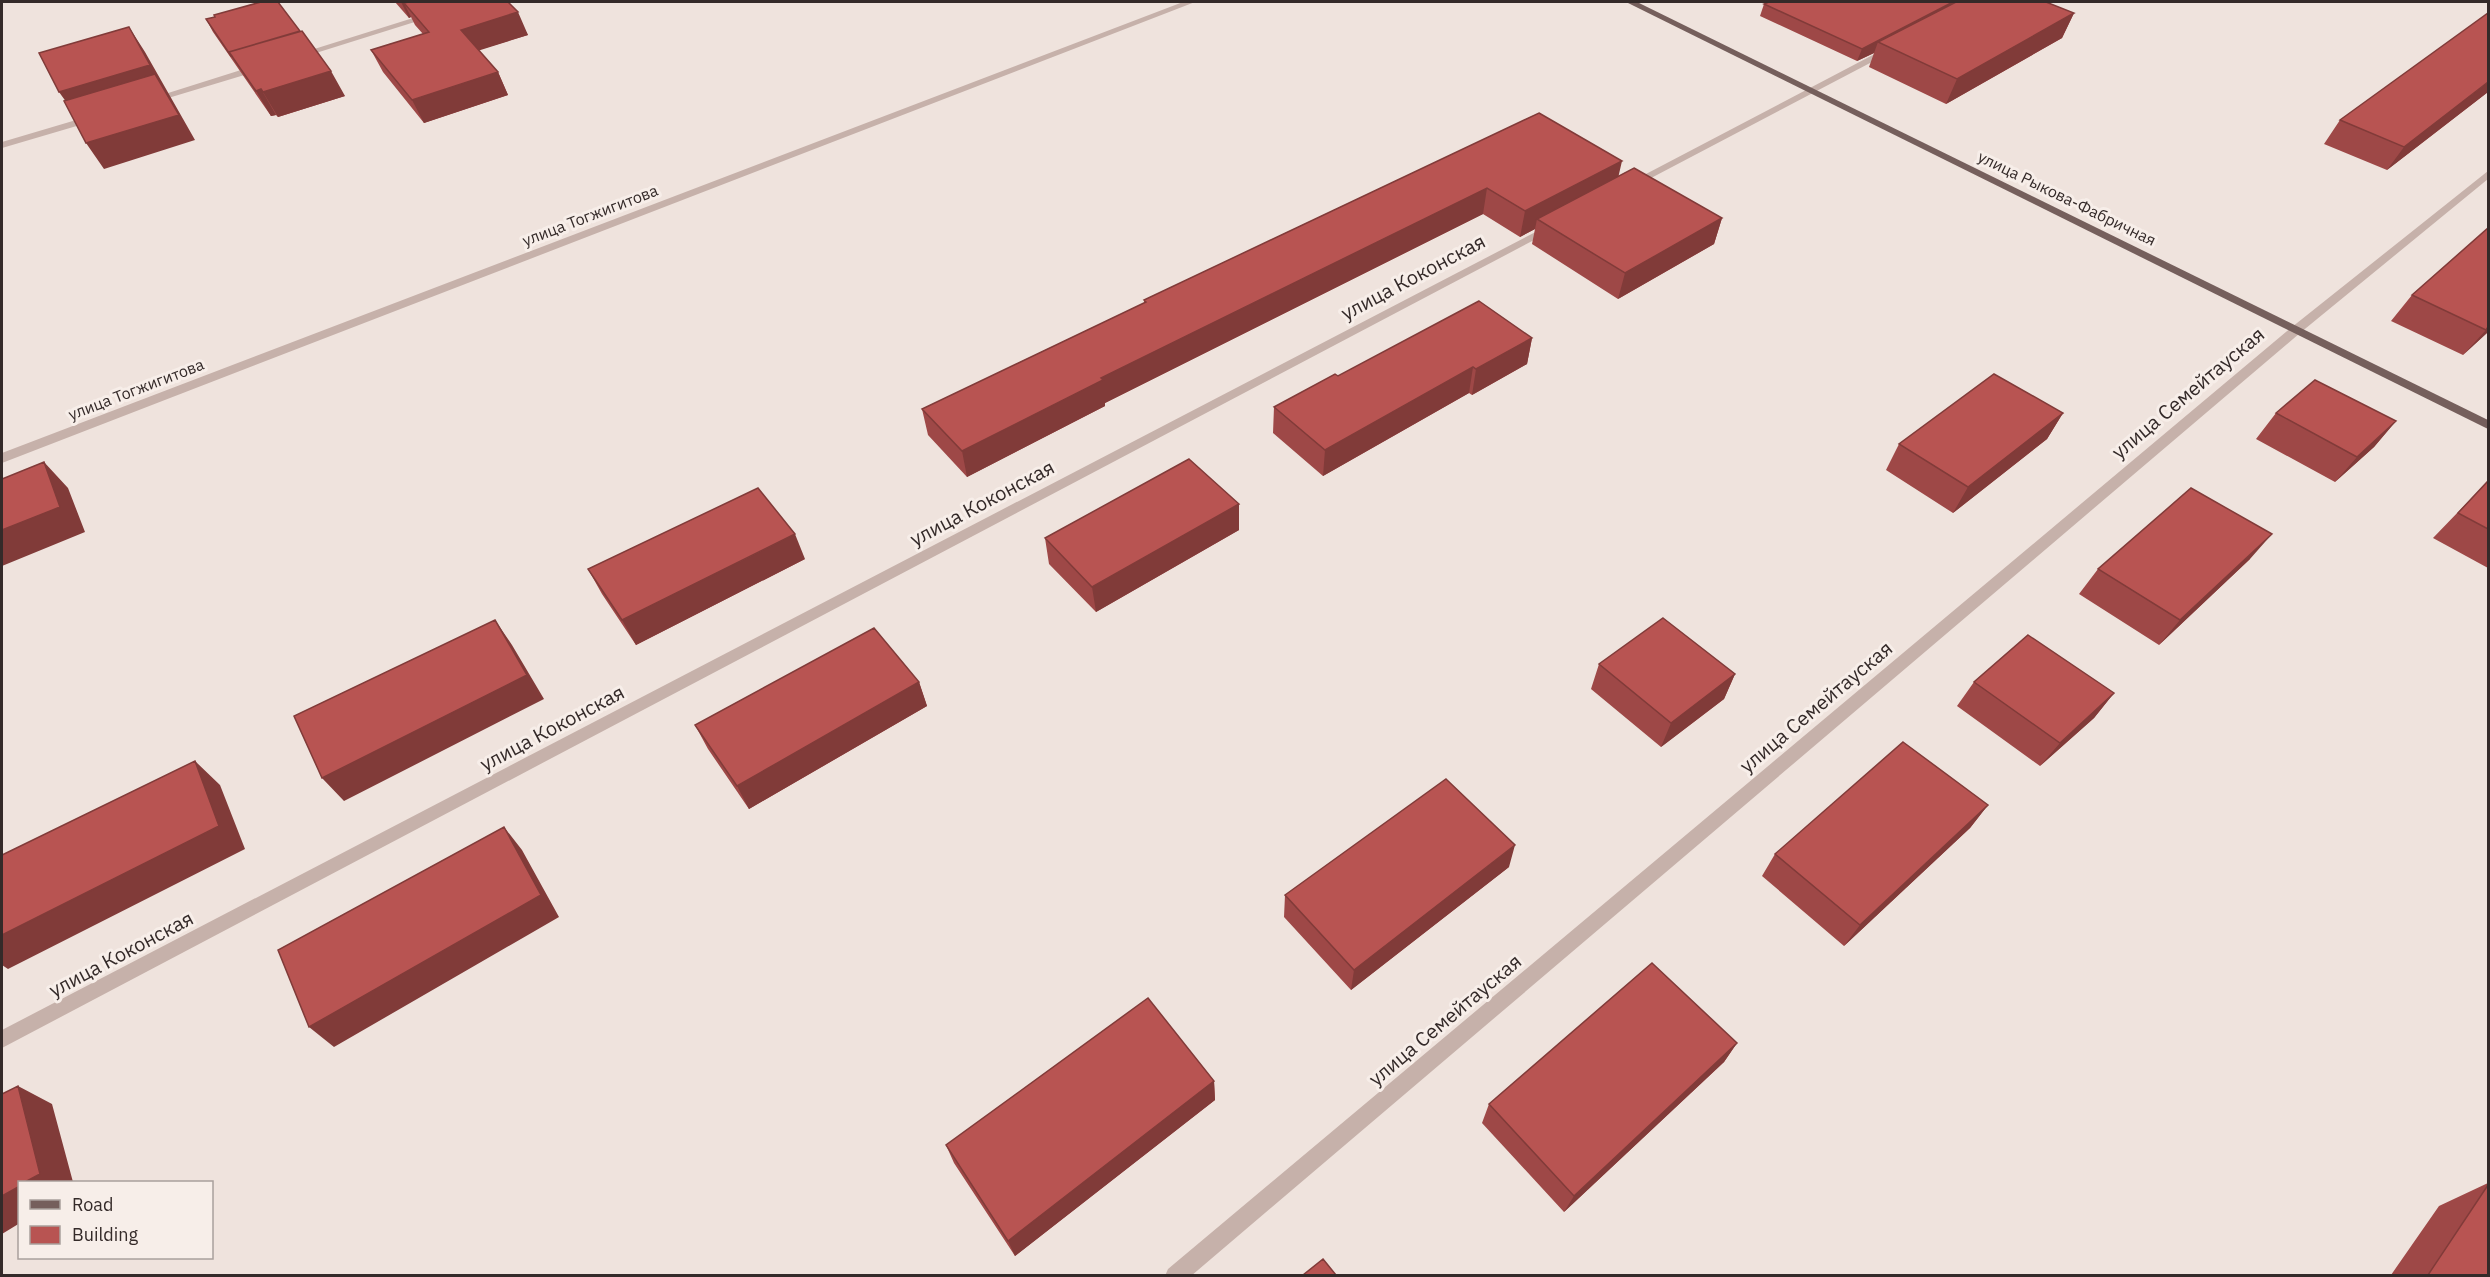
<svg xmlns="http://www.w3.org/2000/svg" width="2490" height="1277" viewBox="0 0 2490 1277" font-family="'IBM Plex Sans',sans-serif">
  <rect width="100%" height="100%" fill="#efe3dd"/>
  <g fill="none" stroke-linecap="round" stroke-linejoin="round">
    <path fill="#c6b1aa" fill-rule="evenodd" d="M 1183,2 L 1195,2 L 2,463 L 2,453 Z
      M 429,13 L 437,15 L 300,58 L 292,56 Z
      M 1888,47 L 1893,50 L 1891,52 L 1634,187 L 1630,188 L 1625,185 Z
      M 260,64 L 265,67 L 264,69 L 155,102 L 146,100 Z
      M 93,115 L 98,118 L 97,120 L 2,148 L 2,142 Z
      M 2488,171 L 2488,179 L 2300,333 L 1191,1276 L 1165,1276 L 1168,1269 L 2292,327 Z
      M 1551,224 L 1555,225 L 1555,229 L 2,1048 L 2,1030 Z"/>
    <path fill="#755f5c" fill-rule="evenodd" d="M 1626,2 L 1637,2 L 2488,420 L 2488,429 Z"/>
  </g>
  <path fill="#9e4847" d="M 395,2 L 508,2 L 528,35 L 478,50 L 498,72 L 508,95 L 424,123 L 383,72 L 371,50 L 423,34 L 415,25 L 411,17 L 409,18 Z
    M 1764,4 L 2074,13 L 2062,38 L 1946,104 L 1869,67 L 1874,53 L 1857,61 L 1760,16 Z
    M 206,19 L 345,96 L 278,117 L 276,115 L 271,116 L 213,32 Z
    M 2488,92 L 2387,170 L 2324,144 L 2340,120 Z
    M 1539,113 L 1619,176 L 1722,218 L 1714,244 L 1618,299 L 1532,244 L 1535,229 L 1520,237 L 1483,214 L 1105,403 L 1105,406 L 967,477 L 928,435 L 922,409 L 1144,303 L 1144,300 Z
    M 2488,228 L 2488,332 L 2463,355 L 2391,321 L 2412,295 Z
    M 1532,338 L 1527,364 L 1472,395 L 1469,393 L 1323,476 L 1273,433 L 1274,407 L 1338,376 Z
    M 2063,413 L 2047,439 L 1953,513 L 1886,470 L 1899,444 Z
    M 2276,413 L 2396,421 L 2374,447 L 2335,482 L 2256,439 Z
    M 2488,481 L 2488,568 L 2433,538 Z
    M 1239,504 L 1239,530 L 1096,612 L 1049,564 L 1045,538 Z
    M 805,559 L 636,645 L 602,594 L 588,569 Z
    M 2250,559 L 2159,645 L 2079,594 L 2098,569 Z
    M 1599,664 L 1735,674 L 1724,699 L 1661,747 L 1591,689 Z
    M 919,682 L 927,706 L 749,809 L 708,749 L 695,725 Z
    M 1974,682 L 2114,693 L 2094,718 L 2040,766 L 1957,706 Z
    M 1988,805 L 1970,828 L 1844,946 L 1762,876 L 1775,854 Z
    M 1509,867 L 1351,990 L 1284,917 L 1285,895 Z
    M 1737,1043 L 1724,1062 L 1564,1212 L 1482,1123 L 1489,1104 Z
    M 1214,1081 L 1215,1100 L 1015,1256 L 954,1163 L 946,1145 Z
    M 2488,1183 L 2488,1275 L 2391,1275 L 2439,1206 Z"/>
  <path fill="#813b39" d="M 401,2 L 465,2 L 404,3 L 411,17 L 409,18 Z
    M 1953,2 L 1972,2 L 1878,42 L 1874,53 L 1857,61 L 1862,49 Z
    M 518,12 L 528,35 L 471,53 L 461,30 Z
    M 2074,13 L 2062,38 L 1946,104 L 1957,79 Z
    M 129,27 L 145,52 L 195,140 L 104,169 L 86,143 L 77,117 L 59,92 Z
    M 331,71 L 345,96 L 278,117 L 263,92 Z
    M 498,72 L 508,95 L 424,123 L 412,100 Z
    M 2488,82 L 2488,92 L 2387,170 L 2404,147 Z
    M 261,89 L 276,115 L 271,116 L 256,91 Z
    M 1622,161 L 1616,187 L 1537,219 L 1535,229 L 1520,237 L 1525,211 Z
    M 1487,188 L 1483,214 L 1105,403 L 1105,406 L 967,477 L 962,451 L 1101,378 Z
    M 1722,218 L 1714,244 L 1618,299 L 1625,273 Z
    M 2488,327 L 2488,332 L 2463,355 L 2486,330 Z
    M 1532,338 L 1527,364 L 1472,395 L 1476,369 Z
    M 1473,367 L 1469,393 L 1323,476 L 1325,450 Z
    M 2063,413 L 2047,439 L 1953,513 L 1968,487 Z
    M 2396,421 L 2374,447 L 2335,482 L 2357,457 Z
    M 44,462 L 68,488 L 85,532 L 2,566 L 2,530 Z
    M 1239,504 L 1239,530 L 1096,612 L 1092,587 Z
    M 795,534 L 805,559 L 636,645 L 622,620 Z
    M 2272,534 L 2250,559 L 2159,645 L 2180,620 Z
    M 495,620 L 512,645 L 544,699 L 344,801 L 322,778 Z
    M 1735,674 L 1724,699 L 1661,747 L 1671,723 Z
    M 919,682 L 927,706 L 749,809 L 737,786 Z
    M 2114,693 L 2094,718 L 2040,766 L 2060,743 Z
    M 195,761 L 220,785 L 245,849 L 8,969 L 2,965 L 2,935 Z
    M 1988,805 L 1970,828 L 1844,946 L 1860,925 Z
    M 504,827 L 522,850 L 559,917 L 334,1047 L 309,1027 Z
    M 1515,845 L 1509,867 L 1351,990 L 1354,970 Z
    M 1737,1043 L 1724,1062 L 1564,1212 L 1574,1196 Z
    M 1214,1081 L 1215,1100 L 1015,1256 L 1008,1241 Z
    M 18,1086 L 52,1104 L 73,1182 L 25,1182 Z
    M 20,1186 L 20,1223 L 2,1234 L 2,1196 Z"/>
  <path fill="#b85452" stroke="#813b39" stroke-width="1.5" d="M 261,2 L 278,2 L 300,31 L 229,52 L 232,56 L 231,56 L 206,19 L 215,17 L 214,15 Z
    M 409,2 L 508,2 L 518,12 L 461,30 L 498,72 L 412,100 L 371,50 L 429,32 L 404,3 Z
    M 1769,2 L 1953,2 L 1862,49 L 1764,4 Z
    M 1956,2 L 2046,2 L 2074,13 L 1957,79 L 1878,42 Z
    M 2488,13 L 2488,82 L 2404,147 L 2340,120 Z
    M 129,27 L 150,65 L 59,92 L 39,53 Z
    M 302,31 L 331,71 L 263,92 L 261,89 L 256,91 L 229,52 Z
    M 155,74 L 179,115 L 86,143 L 64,101 Z
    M 1539,113 L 1622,161 L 1525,211 L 1487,188 L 1101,378 L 1103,380 L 962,451 L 922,409 L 1146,302 L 1144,300 Z
    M 1634,168 L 1722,218 L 1625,273 L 1537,219 Z
    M 2488,228 L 2488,327 L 2486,330 L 2412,295 Z
    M 1479,301 L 1532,338 L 1476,369 L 1473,367 L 1325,450 L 1274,407 L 1335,374 L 1338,376 Z
    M 1994,374 L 2063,413 L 1968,487 L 1899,444 Z
    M 2315,380 L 2396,421 L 2357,457 L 2276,413 Z
    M 1189,459 L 1239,504 L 1092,587 L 1045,538 Z
    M 44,462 L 60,507 L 2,530 L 2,479 Z
    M 2488,481 L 2488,529 L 2458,513 Z
    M 758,488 L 795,534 L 622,620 L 588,569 Z
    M 2191,488 L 2272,534 L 2180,620 L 2098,569 Z
    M 1663,618 L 1735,674 L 1671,723 L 1599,664 Z
    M 495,620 L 527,675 L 322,778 L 294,716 Z
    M 874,628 L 919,682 L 737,786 L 695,725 Z
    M 2028,635 L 2114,693 L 2060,743 L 1974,682 Z
    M 1903,742 L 1988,805 L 1860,925 L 1775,854 Z
    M 195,761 L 219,826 L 2,935 L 2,855 Z
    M 1446,779 L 1515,845 L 1354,970 L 1285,895 Z
    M 504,827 L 541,895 L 309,1027 L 278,950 Z
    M 1652,963 L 1737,1043 L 1574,1196 L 1489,1104 Z
    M 1148,998 L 1214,1081 L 1008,1241 L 946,1145 Z
    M 18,1086 L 40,1174 L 25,1182 L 20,1182 L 20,1186 L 2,1196 L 2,1094 Z
    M 2488,1185 L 2488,1275 L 2428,1275 Z
    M 1323,1259 L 1336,1275 L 1303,1275 Z"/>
  <g text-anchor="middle" stroke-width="6" stroke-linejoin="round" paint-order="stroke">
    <g font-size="16" fill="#342a29" stroke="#f7eee9">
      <text transform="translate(2067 198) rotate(26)" y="6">улица Рыкова-Фабричная</text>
      <text transform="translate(590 215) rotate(-21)" y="6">улица Тогжигитова</text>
      <text transform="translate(136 389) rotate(-21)" y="6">улица Тогжигитова</text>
    </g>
    <g font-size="20" fill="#342a29" stroke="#f7eee9">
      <text transform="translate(1413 277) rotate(-28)" y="7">улица Коконская</text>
      <text transform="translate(2188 393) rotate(-40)" y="7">улица Семейтауская</text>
      <text transform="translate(982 503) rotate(-28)" y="7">улица Коконская</text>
      <text transform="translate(1816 707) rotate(-40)" y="7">улица Семейтауская</text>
      <text transform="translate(552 728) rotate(-28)" y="7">улица Коконская</text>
      <text transform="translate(121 954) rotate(-28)" y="7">улица Коконская</text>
      <text transform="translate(1445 1020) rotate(-40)" y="7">улица Семейтауская</text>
    </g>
  </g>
  <rect width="2490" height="1277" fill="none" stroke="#342a29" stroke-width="6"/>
  <rect x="18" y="1181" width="195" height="78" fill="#f7eee9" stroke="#a9a09c" stroke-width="1.5"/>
  <rect x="30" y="1200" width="30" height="9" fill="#755f5c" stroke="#a9a09c" stroke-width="1.5"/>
  <text x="72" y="1211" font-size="18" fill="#342a29">Road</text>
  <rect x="30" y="1226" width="30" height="18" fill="#b85452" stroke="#a9a09c" stroke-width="1.5"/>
  <text x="72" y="1241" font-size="18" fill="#342a29">Building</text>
</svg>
